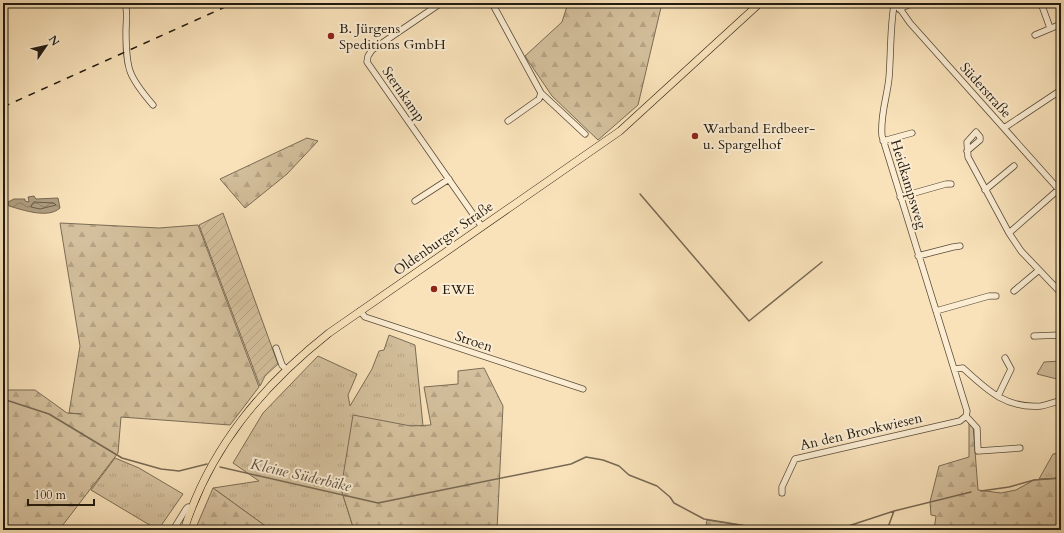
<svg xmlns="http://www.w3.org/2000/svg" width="1064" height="533" viewBox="0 0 1064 533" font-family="Cardo,serif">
  <defs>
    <pattern id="grass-tufts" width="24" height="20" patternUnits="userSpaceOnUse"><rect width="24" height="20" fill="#d4c09d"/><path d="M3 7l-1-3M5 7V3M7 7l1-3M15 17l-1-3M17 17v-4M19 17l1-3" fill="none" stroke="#b6a486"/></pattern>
    <pattern id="forest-firs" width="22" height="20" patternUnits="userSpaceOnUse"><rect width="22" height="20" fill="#d4c09d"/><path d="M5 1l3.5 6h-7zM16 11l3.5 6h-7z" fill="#b6a486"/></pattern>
    <pattern id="garden-furrows" width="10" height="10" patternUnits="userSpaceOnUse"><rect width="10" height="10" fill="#d4c09d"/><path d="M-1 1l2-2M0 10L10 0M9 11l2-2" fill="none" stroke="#b6a486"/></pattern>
    <pattern id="water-waves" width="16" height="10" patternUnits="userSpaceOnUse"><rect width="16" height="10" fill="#b09e80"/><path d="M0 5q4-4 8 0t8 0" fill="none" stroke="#8f8067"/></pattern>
  </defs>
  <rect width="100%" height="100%" fill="#f9e2ba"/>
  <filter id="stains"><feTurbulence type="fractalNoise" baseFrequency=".005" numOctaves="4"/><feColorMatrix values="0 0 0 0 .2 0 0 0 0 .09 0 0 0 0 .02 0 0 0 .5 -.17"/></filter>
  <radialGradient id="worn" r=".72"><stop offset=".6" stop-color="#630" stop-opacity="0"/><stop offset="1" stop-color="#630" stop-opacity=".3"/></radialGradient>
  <path fill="url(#grass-tufts)" stroke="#7a6d56" d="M 389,335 L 415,345 L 423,426 L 411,426 L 341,489 L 354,530 L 271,530 L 213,488 L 259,481 L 233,463 L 263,413 L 318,356 L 357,374 L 348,395 L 350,406 L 372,369 L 379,351 L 384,350 Z
    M 1061,453 L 1061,478 L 1039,479 L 1053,454 Z
    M 115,458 L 139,468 L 183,494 L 158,530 L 91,490 Z"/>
  <path fill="url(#forest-firs)" stroke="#7a6d56" d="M 568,3 L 662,3 L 638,105 L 598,140 L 552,96 L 525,56 L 562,22 Z
    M 307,138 L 318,141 L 287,174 L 245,208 L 220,179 Z
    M 60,223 L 159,228 L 198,225 L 259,387 L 230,425 L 121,417 L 118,453 L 59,530 L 3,530 L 3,390 L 35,390 L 67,413 L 81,414 L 69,413 L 80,346 Z
    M 484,368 L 503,406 L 497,530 L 354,530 L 341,489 L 353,415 L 411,426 L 431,425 L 424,387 L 458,384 L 458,371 Z
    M 969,423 L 973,425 L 978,490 L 1001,493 L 1016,490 L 1034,480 L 1061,478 L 1061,526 L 1059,530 L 934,530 L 936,516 L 931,515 L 930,502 L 939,466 L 969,457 Z
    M 213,488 L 271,530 L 195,530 Z
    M 707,520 L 772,530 L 705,530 Z"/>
  <path fill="#d4c09d" stroke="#7a6d56" d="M 1061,361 L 1061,378 L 1057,379 L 1037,374 L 1044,362 Z"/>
  <path fill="url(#garden-furrows)" stroke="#7a6d56" d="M 223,213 L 278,364 L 265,376 L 260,386 L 199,225 Z"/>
  <path fill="url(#water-waves)" stroke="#776953" d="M 34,196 L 36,199 L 58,198 L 60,208 C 48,219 23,210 9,206 L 8,202 L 14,199 L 25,199 L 25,201 L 29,202 L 28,197 Z"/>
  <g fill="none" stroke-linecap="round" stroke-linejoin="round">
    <path stroke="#685c48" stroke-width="1" d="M 34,202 L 54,203 L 56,205 L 40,209 L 31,207 Z"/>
    <path stroke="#776953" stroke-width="1.5" d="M 640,194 L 749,321 L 822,262
      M 3,399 L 49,414 L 122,458 L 161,469 L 179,471 L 207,464
      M 220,467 L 378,503 L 571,464 L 586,457 L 603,460 L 619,466 L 629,475 L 657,486 L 670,497 L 674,503 L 704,519 L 772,530
      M 981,491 L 1009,487 L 1034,480 L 1061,478
      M 894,511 L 971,492
      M 836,530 L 894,511 L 887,530"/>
    <defs>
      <path id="minor" d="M 125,3 C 128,12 126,22 126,31 C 126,69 128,76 153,105
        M 441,3 L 372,50 L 368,56 L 367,62 L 482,227
        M 492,3 L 541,93 L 539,99 L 508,121
        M 896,3 L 910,23 L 1061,192
        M 1041,3 L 1050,28
        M 896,4 L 894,5 C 890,29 891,54 889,78 C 887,98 880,115 882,136 L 967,411 L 966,416
        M 899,9 L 913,3
        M 1035,35 L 1061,24
        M 541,93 L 585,134
        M 1004,128 L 1061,90
        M 883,141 L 912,133
        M 967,151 L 980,140 L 980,137 L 976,132 L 967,142 L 968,157 L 1009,233 L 1021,251 L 1061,293
        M 985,190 L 1014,166
        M 900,197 L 946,184 L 951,184
        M 415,201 L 449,179
        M 1009,233 L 1059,189
        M 918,256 L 953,247 L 960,246
        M 1014,291 L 1039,270
        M 360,311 L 365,317 L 583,389
        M 936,311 L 989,296 L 996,296
        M 1034,336 L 1061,335
        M 276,348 L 282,365 L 286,369
        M 954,369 L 963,368 C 987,390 1006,409 1041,406 C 1048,405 1052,402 1061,401
        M 998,396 L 1011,369 L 1005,358
        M 966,416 L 977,428 L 978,451 L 1020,448
        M 782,493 L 782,487 L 795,459 L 960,421 L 966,416
        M 173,530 L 186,509 L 188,507 L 192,508"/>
      <path id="major" d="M 184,530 C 210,448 262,386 329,333 L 620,131 L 760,3"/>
    </defs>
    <use href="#minor" stroke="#574c3a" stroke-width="7"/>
    <use href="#major" stroke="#211a10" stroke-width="8"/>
    <use href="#minor" stroke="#fbecd2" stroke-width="5.5"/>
    <use href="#major" stroke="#f9e2ba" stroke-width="7"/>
    <path stroke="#211a10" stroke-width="1.5" stroke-dasharray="7 7" stroke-linecap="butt" d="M 3,107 L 234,3"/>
  </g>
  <g fill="#8f2418" stroke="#fbecd2" stroke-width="1.5">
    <circle cx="331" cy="36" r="4"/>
    <circle cx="695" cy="136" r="4"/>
    <circle cx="434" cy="289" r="4"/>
  </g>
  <g text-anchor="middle" stroke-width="4" stroke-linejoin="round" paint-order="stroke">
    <g font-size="14" fill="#211a10" stroke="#fbecd2" text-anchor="start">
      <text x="339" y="33">B. Jürgens<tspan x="339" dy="16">Speditions GmbH</tspan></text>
      <text x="703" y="133">Warband Erdbeer-<tspan x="703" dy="16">u. Spargelhof</tspan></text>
      <text x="442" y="294">EWE</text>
    </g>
    <g font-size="14" fill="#211a10" stroke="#fbecd2">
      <text transform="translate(986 90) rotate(48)" y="5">Süderstraße</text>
      <text transform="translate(404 94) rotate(55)" y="5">Sternkamp</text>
      <text transform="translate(909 184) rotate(73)" y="5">Heidkampsweg</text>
      <text transform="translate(443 238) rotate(-35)" y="5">Oldenburger Straße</text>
      <text transform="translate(474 341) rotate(18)" y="5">Stroen</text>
      <text transform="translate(861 431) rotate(-13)" y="5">An den Brookwiesen</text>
    </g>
    <g font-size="15" font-style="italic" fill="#5a4f3d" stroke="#fbecd2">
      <text transform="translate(301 475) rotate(13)" y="5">Kleine Süderbäke</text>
    </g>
  </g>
  <rect width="1064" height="533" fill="none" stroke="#f9e2ba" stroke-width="16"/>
  <rect x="4" y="4" width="1056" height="525" fill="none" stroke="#211a10" stroke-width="2"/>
  <rect x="8" y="8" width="1048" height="517" fill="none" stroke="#211a10"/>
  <g transform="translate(46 46) rotate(56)" stroke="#fbecd2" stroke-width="3" paint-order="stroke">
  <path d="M0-3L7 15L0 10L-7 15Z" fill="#211a10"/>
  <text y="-6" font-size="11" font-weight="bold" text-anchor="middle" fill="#211a10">N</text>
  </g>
  <path d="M28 499v6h66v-6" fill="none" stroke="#211a10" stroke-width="2"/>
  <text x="34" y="499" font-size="12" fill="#211a10" stroke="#fbecd2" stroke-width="3" paint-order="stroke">100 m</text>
  <rect width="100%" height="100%" filter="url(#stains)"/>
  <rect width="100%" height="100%" fill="url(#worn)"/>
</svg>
